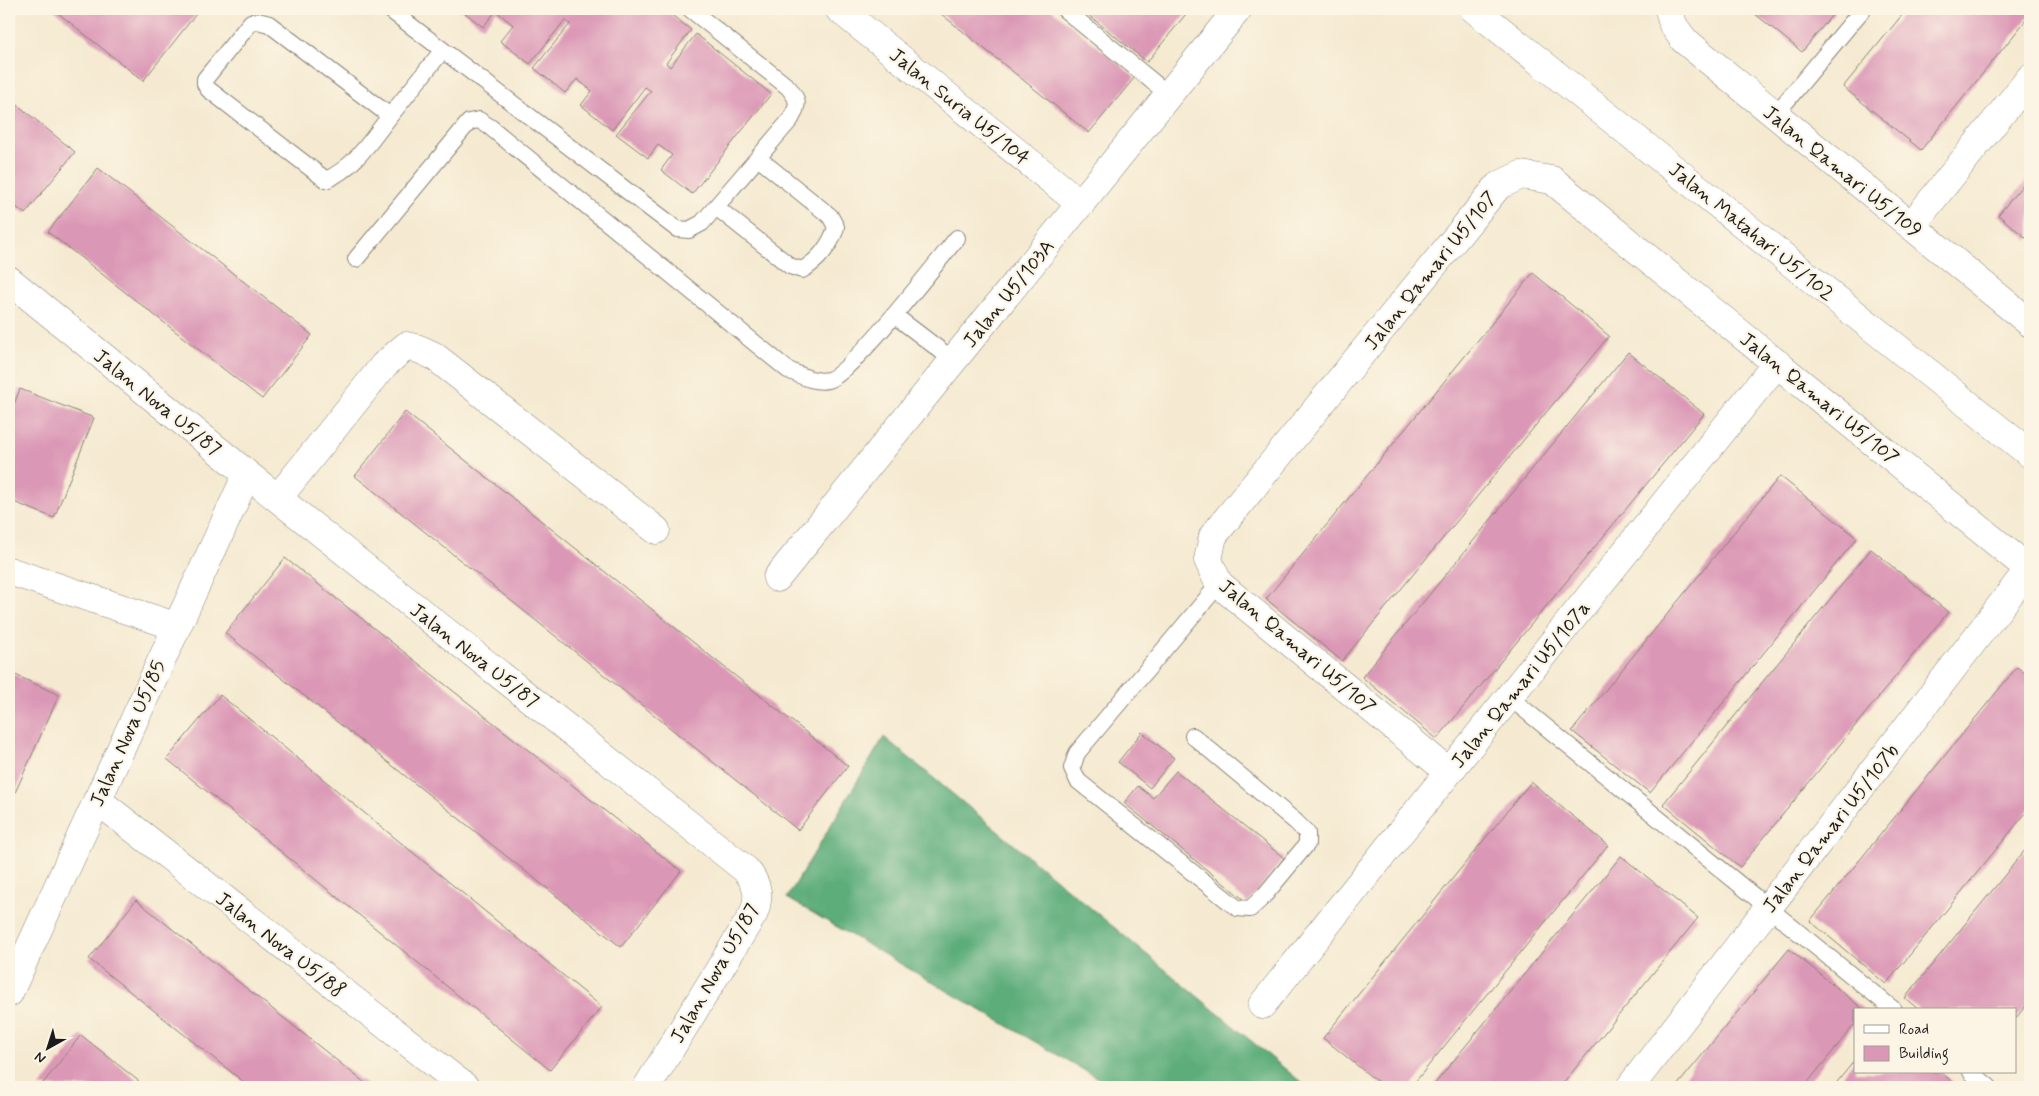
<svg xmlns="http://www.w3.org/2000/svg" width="2039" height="1096" viewBox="0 0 2039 1096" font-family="Mynerve,sans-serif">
  <rect width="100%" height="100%" fill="#fcf5e5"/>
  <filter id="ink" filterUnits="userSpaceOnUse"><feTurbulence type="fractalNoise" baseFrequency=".02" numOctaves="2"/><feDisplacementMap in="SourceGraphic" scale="10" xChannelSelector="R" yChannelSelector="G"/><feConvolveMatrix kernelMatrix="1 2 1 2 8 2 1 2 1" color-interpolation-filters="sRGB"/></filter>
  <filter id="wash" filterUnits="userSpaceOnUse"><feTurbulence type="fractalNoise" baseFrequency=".0096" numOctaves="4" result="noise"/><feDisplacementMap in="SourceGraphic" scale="20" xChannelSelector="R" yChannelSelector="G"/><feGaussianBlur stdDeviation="1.12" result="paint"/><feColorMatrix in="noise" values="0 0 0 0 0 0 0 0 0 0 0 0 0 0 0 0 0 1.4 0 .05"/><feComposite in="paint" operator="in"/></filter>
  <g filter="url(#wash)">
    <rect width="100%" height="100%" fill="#f5ead1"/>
    <path fill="#5dad7a" stroke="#3c644b" d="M 884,737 L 1307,1087 L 1113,1087 L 787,898 Z"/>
    <g id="blocks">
      <path fill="#db98b6" d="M 53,9 L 200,9 L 143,81 Z
        M 460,9 L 664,9 L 691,30 L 666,63 L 670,67 L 696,34 L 771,94 L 692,194 L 661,170 L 672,155 L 658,145 L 648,158 L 616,134 L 651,91 L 645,87 L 612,130 L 581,105 L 592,91 L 577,79 L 565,93 L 534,68 L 570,24 L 565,20 L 530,64 L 500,41 L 513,25 L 496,11 L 483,27 Z
        M 935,9 L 1051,9 L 1135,77 L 1089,133 Z
        M 1081,9 L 1190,9 L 1147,62 Z
        M 1749,9 L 1837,9 L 1802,52 Z
        M 1907,9 L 2030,9 L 2030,15 L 1921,150 L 1843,87 Z
        M 9,98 L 75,152 L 25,214 L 9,201 Z
        M 98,168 L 312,335 L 262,399 L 48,232 Z
        M 2030,176 L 2030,241 L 1998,215 Z
        M 1533,273 L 1609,336 L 1342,661 L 1266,599 Z
        M 1628,352 L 1704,414 L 1437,739 L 1362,677 Z
        M 20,389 L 94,418 L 54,518 L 9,500 L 9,417 Z
        M 405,412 L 848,766 L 798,830 L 355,476 Z
        M 1780,476 L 1857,538 L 1650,793 L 1572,731 Z
        M 1871,549 L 1948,612 L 1740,867 L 1663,804 Z
        M 285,558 L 681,871 L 621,947 L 225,633 Z
        M 2017,667 L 2030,677 L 2030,808 L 1886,984 L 1810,921 Z
        M 9,672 L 59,695 L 9,806 Z
        M 220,695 L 602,1007 L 550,1070 L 167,759 Z
        M 1142,732 L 1174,758 L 1150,788 L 1118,762 Z
        M 1176,771 L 1284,858 L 1248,903 L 1124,803 L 1138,786 L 1153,798 Z
        M 1531,782 L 1608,845 L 1411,1087 L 1384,1087 L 1323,1038 Z
        M 2030,844 L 2030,1001 L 2015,1019 L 2015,1010 L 1919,1010 L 1905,998 Z
        M 1621,856 L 1698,918 L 1560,1087 L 1432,1087 Z
        M 136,900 L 370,1087 L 250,1087 L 89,959 Z
        M 1789,949 L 1864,1010 L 1855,1010 L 1855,1024 L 1804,1087 L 1676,1087 Z
        M 81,1035 L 146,1087 L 40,1087 Z
        M 1855,1060 L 1855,1072 L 1940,1072 L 1959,1087 L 1833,1087 Z"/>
    </g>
  </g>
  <g filter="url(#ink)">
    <use href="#blocks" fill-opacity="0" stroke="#888376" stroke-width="1"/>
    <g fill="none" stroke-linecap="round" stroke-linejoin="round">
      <defs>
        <path id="service" d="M 389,9 L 677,229 L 689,230 L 702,223 L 791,119 C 799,104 799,100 788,87 L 690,9
          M 1064,9 L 1169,95
          M 258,21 L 269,24 L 390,116 C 371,140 355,167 326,180 L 208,89 L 205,84 L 205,79 L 251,22 Z
          M 1775,115 L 1863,9
          M 390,116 L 442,51
          M 716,207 L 790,266 L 802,270 C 818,261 831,245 836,227 L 830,216 L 758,158
          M 356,259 L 469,122 L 479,120 L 490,127 L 788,370 C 800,375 814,383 828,380 C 850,375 938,261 957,238
          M 894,315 L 953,360
          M 1509,697 L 1894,1010
          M 1193,736 L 1296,822 L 1307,833 L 1307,844 L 1263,897 L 1250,909 L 1237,908 L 1078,781 L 1072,768 L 1077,753 L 1219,584
          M 1971,1072 L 1989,1087"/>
        <path id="minor" d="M 839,9 L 1081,204
          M 1474,9 L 2030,454
          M 1669,9 L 1673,25 L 1684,40 L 2030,323
          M 1911,226 L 2030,78
          M 9,280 L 247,474 L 746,870 C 758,884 760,896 754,913 L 647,1087
          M 278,498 L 384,365 L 406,346 L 419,349 L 434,356 L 656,530
          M 9,571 L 175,626
          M 777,578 L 1238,9
          M 1449,772 L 1219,584 L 1208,560 L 1213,536 L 1498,186 L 1521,175 L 1552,180 L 2030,570
          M 97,800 L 465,1087
          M 9,993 L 247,474
          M 1262,1005 L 1777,363
          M 1630,1087 L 2029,569"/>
      </defs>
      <use href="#service" stroke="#888376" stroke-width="18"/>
      <use href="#minor" stroke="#888376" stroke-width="29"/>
      <use href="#service" stroke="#fff" stroke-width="16"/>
      <use href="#minor" stroke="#fff" stroke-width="28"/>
    </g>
  </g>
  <g text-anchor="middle" stroke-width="4.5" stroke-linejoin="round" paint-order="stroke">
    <g font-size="20" fill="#1c1c1c" stroke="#fcf5e5">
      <text transform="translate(960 106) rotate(39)" y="7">Jalan Suria U5/104</text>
      <text transform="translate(1843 171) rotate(39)" y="7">Jalan Qamari U5/109</text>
      <text transform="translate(1752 231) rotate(39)" y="7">Jalan Matahari U5/102</text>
      <text transform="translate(1430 270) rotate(-51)" y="7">Jalan Qamari U5/107</text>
      <text transform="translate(1008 293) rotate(-51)" y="7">Jalan U5/103A</text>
      <text transform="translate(1820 398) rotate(39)" y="7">Jalan Qamari U5/107</text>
      <text transform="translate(158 402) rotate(39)" y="7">Jalan Nova U5/87</text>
      <text transform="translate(1298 646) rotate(40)" y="7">Jalan Qamari U5/107</text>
      <text transform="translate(475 655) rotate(38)" y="7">Jalan Nova U5/87</text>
      <text transform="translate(1520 684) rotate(-51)" y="7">Jalan Qamari U5/107a</text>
      <text transform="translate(127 733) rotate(-66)" y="7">Jalan Nova U5/85</text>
      <text transform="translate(1830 828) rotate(-52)" y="7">Jalan Qamari U5/107b</text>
      <text transform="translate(281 944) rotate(38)" y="7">Jalan Nova U5/88</text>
      <text transform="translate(714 973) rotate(-60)" y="7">Jalan Nova U5/87</text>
    </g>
  </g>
  <rect width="2039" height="1096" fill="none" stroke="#fcf5e5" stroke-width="30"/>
  <rect x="1854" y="1008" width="162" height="65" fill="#fcf5e5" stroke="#a29e95"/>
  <rect x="1864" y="1025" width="25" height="8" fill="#ffffff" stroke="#a29e95"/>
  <text x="1899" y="1034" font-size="15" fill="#1c1c1c">Road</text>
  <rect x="1864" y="1046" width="25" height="15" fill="#db98b6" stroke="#a29e95"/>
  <text x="1899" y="1058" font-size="15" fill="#1c1c1c">Building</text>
  <g transform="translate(48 1048) rotate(219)" stroke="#fcf5e5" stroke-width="4" paint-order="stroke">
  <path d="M0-4L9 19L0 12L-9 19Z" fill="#1c1c1c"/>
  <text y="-8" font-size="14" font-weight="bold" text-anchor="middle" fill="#1c1c1c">N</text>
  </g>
</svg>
